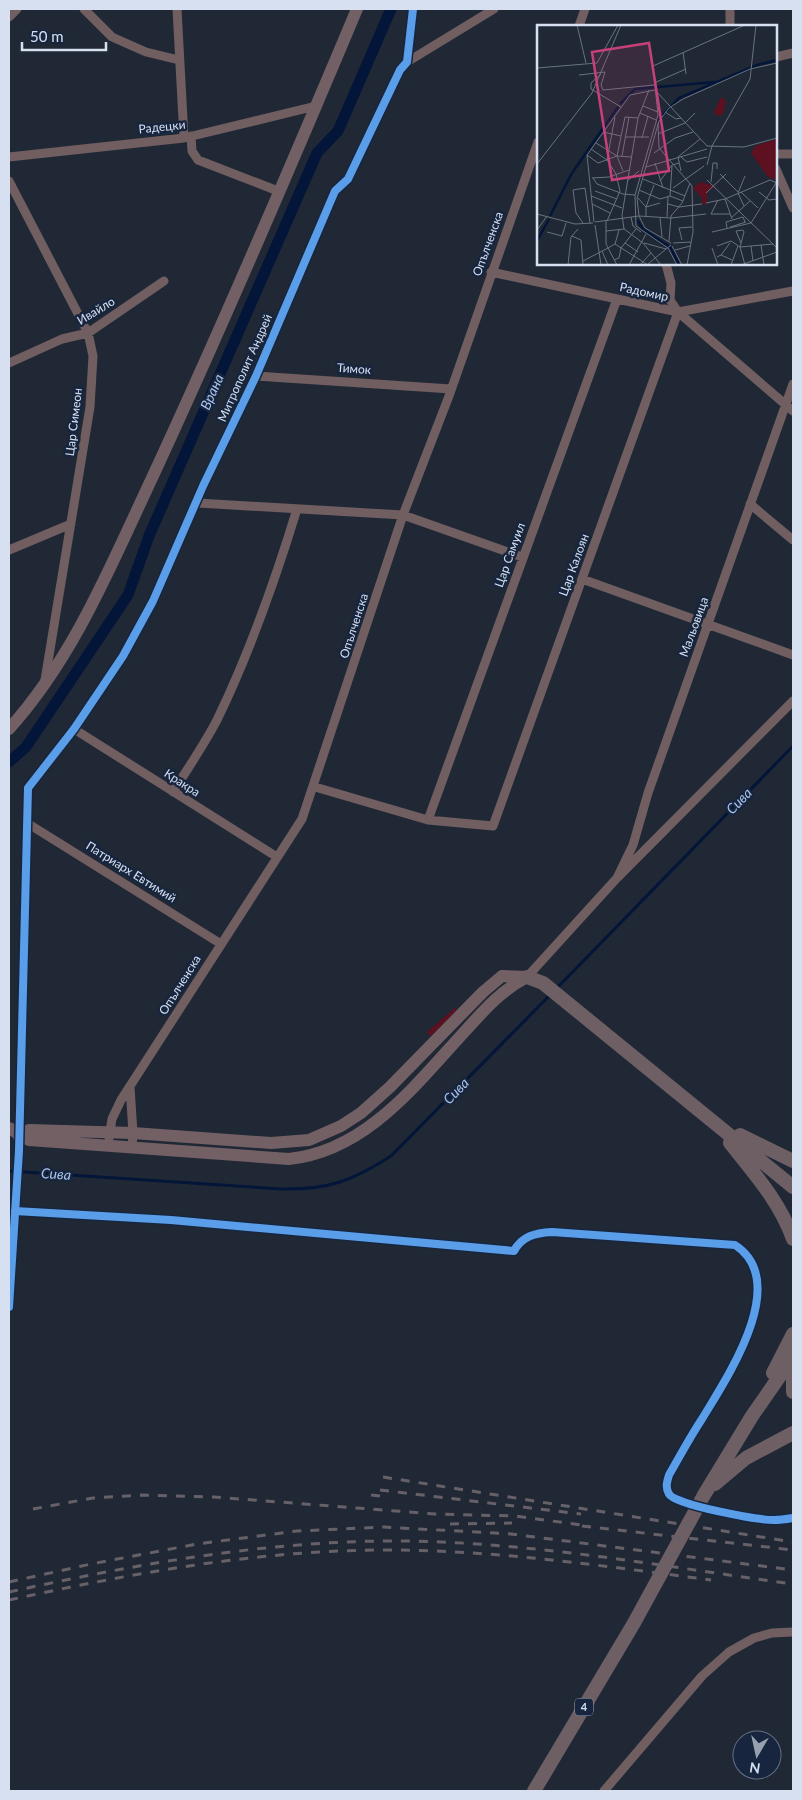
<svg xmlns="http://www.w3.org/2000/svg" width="802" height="1800" viewBox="0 0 802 1800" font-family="Lato,sans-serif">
  <rect width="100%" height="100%" fill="#202835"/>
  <path fill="#5d101f" d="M 456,1007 L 456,1011 L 431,1036 L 427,1032 Z"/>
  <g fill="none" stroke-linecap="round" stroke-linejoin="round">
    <path stroke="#031538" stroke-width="3" d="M 556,989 L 793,746
      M 9,1171 L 281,1189 C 328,1190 352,1181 391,1156 L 550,995"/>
    <path stroke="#031538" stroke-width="11" d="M 9,762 L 26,747 L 128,595 L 149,536 L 317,153 L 338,131 L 391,9"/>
    <path stroke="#705e60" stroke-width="9" d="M 84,9 L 112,37 L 146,52 L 179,60
      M 177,9 L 184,138
      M 730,9 L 730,26
      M 9,17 L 17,9
      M 579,26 L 585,9
      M 776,57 L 793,53
      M 407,62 L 494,9
      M 191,136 L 192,151 L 198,160 L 278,191
      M 776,154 L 793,154
      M 9,157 L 184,138 L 316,106
      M 776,169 L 793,208
      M 9,181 L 88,333 L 93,356 L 90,407 L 45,680
      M 666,264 L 671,283 L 670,300 L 678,312 L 793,411
      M 491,272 L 678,312 L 793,291
      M 9,363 L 62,339 L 88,333 L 164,281
      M 256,376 L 451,389
      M 198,503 L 403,515 L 522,557
      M 750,504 L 793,540
      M 9,550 L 71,524
      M 582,579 L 793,655
      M 74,729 L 277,857
      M 315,787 L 428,820 L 493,826 L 678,312
      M 173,792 C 188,768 204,745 217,720 C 250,652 275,581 297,509
      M 428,820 L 617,299
      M 27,823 L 221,944
      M 617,878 L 633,845 L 648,793 L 793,384
      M 527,977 L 617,878 L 793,701
      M 130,1087 L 133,1133 L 132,1147
      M 109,1138 L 112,1119 L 121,1100 L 302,819 L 403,515 L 449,396 L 538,142
      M 15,1211 L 171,1220 L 514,1251 C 522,1236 535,1233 552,1232 L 735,1245 C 792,1282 726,1379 702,1419 C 690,1437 680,1456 669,1475 C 667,1482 665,1487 669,1494 C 675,1505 758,1520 774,1520 C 780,1520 787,1519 793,1518
      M 9,1307 L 19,1151 L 28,788 L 74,729 L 123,656 L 153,601 L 203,486 L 256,376 L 335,191 L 348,179 L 400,70 L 407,62 L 413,9
      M 604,1791 L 702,1676 L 729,1652 L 754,1638 L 772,1633 L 793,1632"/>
    <path stroke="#726065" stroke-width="12" d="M 9,729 C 74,657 111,565 152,478 C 224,323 291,166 357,9
      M 9,1128 L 29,1140 L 289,1159 C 367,1151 417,1083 467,1029 C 485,1009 502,990 527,977
      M 18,1135 L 29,1130 L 133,1133 L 271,1143 L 309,1140 L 341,1126 L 361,1113 L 390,1087 L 483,992 L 502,976 L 527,977"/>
    <path stroke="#6e5f65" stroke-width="14" d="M 527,977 L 543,983 L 793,1187
      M 740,1135 L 793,1161
      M 730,1143 C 754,1173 780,1202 793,1239
      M 773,1373 L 793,1334
      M 793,1374 L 793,1392
      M 715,1484 L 746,1458 L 793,1433
      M 534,1791 L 634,1623 L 704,1495 L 752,1416 L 793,1357"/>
    <path stroke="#666168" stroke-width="3" stroke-dasharray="9 9" stroke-linecap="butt" d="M 383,1477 L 793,1542
      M 380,1490 L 581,1514
      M 371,1495 L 389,1497
      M 33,1509 L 93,1498 L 142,1495 L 214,1497 L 435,1514 L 515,1516 L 589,1526
      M 450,1524 L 512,1523
      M 582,1526 L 793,1550
      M 9,1582 L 91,1564 L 197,1544 L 297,1531 L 384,1527 L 511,1534 L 793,1570
      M 9,1592 C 133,1565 258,1542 386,1541 C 522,1540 659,1566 793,1584
      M 9,1600 C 134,1573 258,1550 387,1550 C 495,1550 604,1566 711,1580"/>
    <defs>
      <path id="cycleway" d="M 15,1211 L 171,1220 L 514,1251 C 522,1236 535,1233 552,1232 L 735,1245 C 792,1282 726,1379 702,1419 C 690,1437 680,1456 669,1475 C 667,1482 665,1487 669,1494 C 675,1505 758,1520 774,1520 C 780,1520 787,1519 793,1518
        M 9,1307 L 19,1151 L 28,788 L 74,729 L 123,656 L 153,601 L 203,486 L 256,376 L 335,191 L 348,179 L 400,70 L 407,62 L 413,9"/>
    </defs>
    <use href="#cycleway" stroke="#17263e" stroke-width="11"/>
    <use href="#cycleway" stroke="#5a9eea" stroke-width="8"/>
  </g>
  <g text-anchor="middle" stroke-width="5" stroke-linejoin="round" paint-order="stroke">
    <rect fill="#17263e" stroke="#9da8bb" stroke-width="1" x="575" y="1698.5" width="18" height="17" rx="4"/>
    <g font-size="11" font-weight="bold" fill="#d6e0f0">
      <text x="584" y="1711">4</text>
    </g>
    <g font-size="12" fill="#d6e0f0" stroke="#17263e">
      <text transform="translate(162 127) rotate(-6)" y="4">Радецки</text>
      <text transform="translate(488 244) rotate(-70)" y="4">Опълченска</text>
      <text transform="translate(644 292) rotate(12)" y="4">Радомир</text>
      <text transform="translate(96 311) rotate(-31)" y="4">Ивайло</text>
      <text transform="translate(245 368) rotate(-66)" y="4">Митрополит Андрей</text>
      <text transform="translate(354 369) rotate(4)" y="4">Тимок</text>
      <text transform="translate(74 422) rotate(-83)" y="4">Цар Симеон</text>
      <text transform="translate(510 555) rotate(-70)" y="4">Цар Самуил</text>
      <text transform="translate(574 565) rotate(-70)" y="4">Цар Калоян</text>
      <text transform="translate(354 626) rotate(-72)" y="4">Опълченска</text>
      <text transform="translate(694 627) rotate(-70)" y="4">Мальовица</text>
      <text transform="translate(182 783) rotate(33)" y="4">Кракра</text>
      <text transform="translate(131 872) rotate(32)" y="4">Патриарх Евтимий</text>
      <text transform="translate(180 985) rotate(-58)" y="4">Опълченска</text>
    </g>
    <g font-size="14" font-style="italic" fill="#acc5ed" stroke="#17263e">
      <text transform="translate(212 392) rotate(-66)" y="5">Врана</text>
      <text transform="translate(739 801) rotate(-46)" y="5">Сива</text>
      <text transform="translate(456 1091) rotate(-46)" y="5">Сива</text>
      <text transform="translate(56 1174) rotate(4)" y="5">Сива</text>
    </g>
  </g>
  <g transform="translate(537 25)">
    <rect width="240" height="240" fill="#202835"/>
    <path d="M 184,72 L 189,76 L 186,89 L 180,91 L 177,87 ZM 240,114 L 240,155 L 231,152 L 214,128 L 218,121 ZM 164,157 L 178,161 L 170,167 L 170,179 L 165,179 L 165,173 L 156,163 Z" fill="#5d101f"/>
    <path fill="none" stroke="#031538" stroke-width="2.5" d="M 83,79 L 98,64 L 178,57M 120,96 L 142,73 L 220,40 L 240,35M 13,191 L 35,148 L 81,82M 100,195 L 106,204 L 134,223 L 142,240M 0,216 L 12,194"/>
    <path fill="none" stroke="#697280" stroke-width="1" d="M 40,0 L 49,38M 146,27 L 149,49M 0,43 L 60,38 L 81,0M 64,49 L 54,58 L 54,64 L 84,82M 42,50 L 68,47 L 64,60 L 66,65 L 117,60M 117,58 L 149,44M 112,65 L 101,93 L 85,190 L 87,204 L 106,218 L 124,240M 118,65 L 170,121 L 207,122 L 240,113M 106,81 L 121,87M 128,87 L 139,94 L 144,93M 103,88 L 119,95M 121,99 L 122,123 L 155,161 L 156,207 L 150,240M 66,107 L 84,111M 121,109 L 148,98 L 158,88M 89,112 L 112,112M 105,113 L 111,91M 59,118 L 80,131M 54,124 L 70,135 L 79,149 L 83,166 L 70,196M 117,128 L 138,113 L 156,107M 50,130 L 61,138 L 80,131 L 94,132M 80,131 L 88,92 L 101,93M 80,131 L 86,146M 85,131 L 92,92M 144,132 L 150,137 L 170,132M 70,135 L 78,92M 118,138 L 126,163M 0,139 L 55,68 L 84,0M 170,140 L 175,121 L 213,54 L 219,0M 109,142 L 170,124M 144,146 L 141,132 L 163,114M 183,149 L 201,167M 55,153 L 72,152 L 92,145M 56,153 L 60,159 L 86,169 L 98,170 L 99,201 L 131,223 L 140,240M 106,154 L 148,171M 170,155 L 240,223M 90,156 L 102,146M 123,156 L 135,140 L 142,138M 174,157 L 176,138 L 180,138 L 180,144M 117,160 L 109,182 L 123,178M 136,163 L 167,141M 102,165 L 123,174 L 133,171 L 146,176M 58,166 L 80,174M 204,167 L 221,183M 222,167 L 232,175 L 240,174M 169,168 L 189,149M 98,170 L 121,90 L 116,41 L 208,0M 54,171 L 85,183M 133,171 L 135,141M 101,173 L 109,182 L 109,191M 188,174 L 195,194M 169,178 L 188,174 L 233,155 L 240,158M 55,179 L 73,188M 131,179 L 142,182 L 165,179M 207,181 L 201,168 L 208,151M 0,189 L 38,199 L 56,198M 169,189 L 134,193 L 102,191 L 100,173 L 122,96 L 132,83 L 146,74 L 213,44 L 240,38M 174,189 L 193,189M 174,189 L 181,175M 94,192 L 96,201 L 104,207M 123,192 L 125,212M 130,192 L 131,172M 194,193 L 213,176M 69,196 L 69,219 L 80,240M 57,197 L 50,130 L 93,70 L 118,65M 58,197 L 102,191 L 108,203 L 134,218M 46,198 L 39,188 L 36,165 L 48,163 L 53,198M 214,198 L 239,158M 58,200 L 64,240M 193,202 L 209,197M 190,203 L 189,197 L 206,192 L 208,197M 0,205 L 10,191M 69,206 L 87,204M 10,207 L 25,211 L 29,198M 175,207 L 214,198M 35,211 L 44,215 L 46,240M 145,215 L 142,203 L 155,202M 132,216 L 134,191 L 145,178 L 153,158M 88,218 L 101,227M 107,218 L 129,224M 136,218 L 154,217M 204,218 L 199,206 L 206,205 L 207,207 L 203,222 L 208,240M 78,219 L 111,240M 224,220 L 227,240M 135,221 L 145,240M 180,221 L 194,216 L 203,222 L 236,219M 214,221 L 216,236M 71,223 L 78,219 L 82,205M 175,223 L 181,240M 138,225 L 153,221M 65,226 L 71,240M 184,230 L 193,218M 180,232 L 184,230 L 195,235M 77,235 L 82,233 L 84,223 L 99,204M 46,236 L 71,223M 111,239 L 134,220M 31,240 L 34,212 L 41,204M 92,240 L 109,209M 103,240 L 114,228M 194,240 L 201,221M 204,240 L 240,227"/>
    <path fill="#c64079" fill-opacity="0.15" stroke="#c64079" stroke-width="2.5" d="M 112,18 L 132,146 L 75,155 L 55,27 Z"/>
    <rect width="240" height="240" fill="none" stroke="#d6e0f0" stroke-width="2.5"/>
  </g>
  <rect width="802" height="1800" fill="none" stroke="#d6e0f0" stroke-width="20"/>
  <g transform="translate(757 1755) rotate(189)"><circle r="24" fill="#17263e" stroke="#637085"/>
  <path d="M0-4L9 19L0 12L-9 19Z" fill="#96a0af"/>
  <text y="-8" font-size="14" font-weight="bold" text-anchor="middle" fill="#d6e0f0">N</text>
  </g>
  <path d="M22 42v8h84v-8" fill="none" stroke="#d6e0f0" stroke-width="2.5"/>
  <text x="30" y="42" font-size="15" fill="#d6e0f0" stroke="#17263e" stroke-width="4" paint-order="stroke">50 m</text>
</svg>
